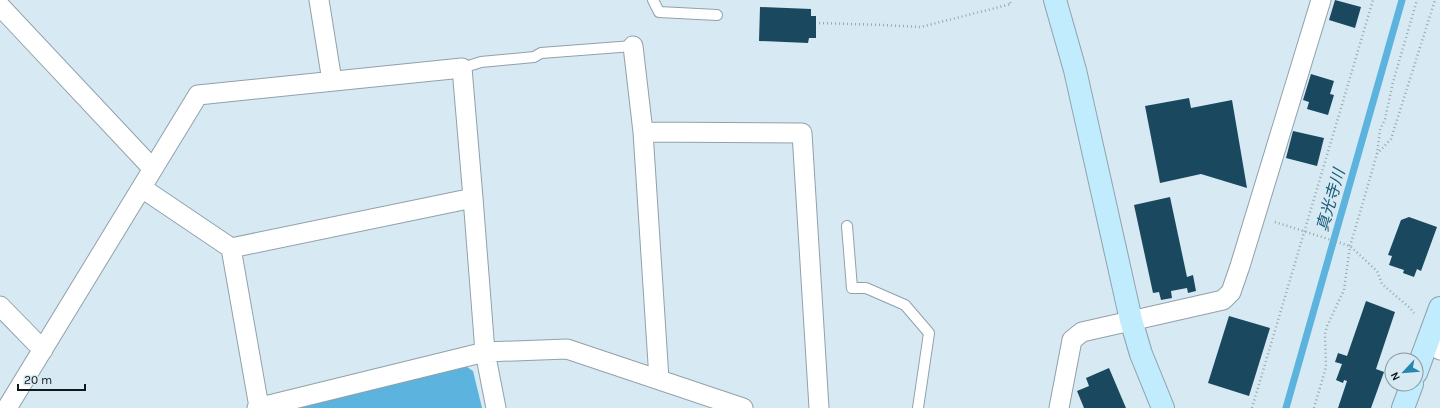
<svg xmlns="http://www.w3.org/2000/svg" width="1440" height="408" viewBox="0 0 1440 408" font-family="Karla,'Noto Sans JP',sans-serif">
  <rect width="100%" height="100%" fill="#d7e9f3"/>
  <path fill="#5cb3dd" d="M 464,365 L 473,371 L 482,408 L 287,408 Z"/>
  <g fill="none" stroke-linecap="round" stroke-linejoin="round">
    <path stroke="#5cb3dd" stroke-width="7" d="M 1286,408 L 1402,0"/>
  </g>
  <path fill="#1a495f" d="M 1335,0 L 1361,7 L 1355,28 L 1329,20 Z
    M 760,7 L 811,9 L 811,16 L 816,16 L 816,38 L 809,38 L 808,43 L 759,41 Z
    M 1311,74 L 1334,81 L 1330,94 L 1334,95 L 1328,115 L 1307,109 L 1309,102 L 1303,100 Z
    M 1189,98 L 1191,108 L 1232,100 L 1247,188 L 1201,174 L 1160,183 L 1145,106 Z
    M 1293,131 L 1324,138 L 1317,166 L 1286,158 Z
    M 1170,197 L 1187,277 L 1193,275 L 1196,291 L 1188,293 L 1187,288 L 1171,291 L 1172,298 L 1161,300 L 1159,292 L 1153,293 L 1134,205 Z
    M 1409,217 L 1437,227 L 1421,271 L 1417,269 L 1414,277 L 1403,273 L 1404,270 L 1389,265 L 1392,256 L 1388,255 L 1401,220 Z
    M 1366,301 L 1395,312 L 1376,369 L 1384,372 L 1371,408 L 1338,408 L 1347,381 L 1344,380 L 1343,383 L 1336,380 L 1342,364 L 1335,362 L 1338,353 L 1347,356 Z
    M 1229,316 L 1270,328 L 1249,396 L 1208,383 Z
    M 1109,368 L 1126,408 L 1084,408 L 1077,391 L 1089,386 L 1086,378 Z"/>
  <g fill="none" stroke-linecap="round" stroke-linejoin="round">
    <defs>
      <path id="lane" d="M 653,0 L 659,12 L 717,15
        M 462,68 L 481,62 L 534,57 L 541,53 L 633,46
        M 847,226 L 852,288 L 866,288 L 905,305 L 929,333 L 918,408"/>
      <path id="street" d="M 319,0 L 332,81
        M 0,6 L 153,169
        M 633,46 L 643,132 L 659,379
        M 643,132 L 802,133 L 819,408
        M 142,188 L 231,248 L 473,198
        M 231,248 L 259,407
        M 0,306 L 43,350
        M 1430,337 L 1440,350
        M 7,408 L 198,95 L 462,68 L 473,198 L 485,352 L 496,408
        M 257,408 L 485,352 L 567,349 L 743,408
        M 1059,408 L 1072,340 L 1082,332 L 1223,300 L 1231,292 L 1240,266 L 1321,0"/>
      <path id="secondary" d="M 1055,0 L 1075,70 L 1131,320 L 1141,354 L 1163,408
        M 1416,373 L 1440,308
        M 1403,408 L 1412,384"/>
    </defs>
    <use href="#lane" stroke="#90a1aa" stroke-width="12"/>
    <use href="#street" stroke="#90a1aa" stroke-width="21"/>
    <use href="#secondary" stroke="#90a1aa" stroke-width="24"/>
    <path stroke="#98a7ae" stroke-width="2.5" stroke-dasharray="1 3" stroke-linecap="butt" d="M 819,23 L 883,25 L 921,27 L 1011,4 L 1009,0
      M 1377,154 L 1380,130 L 1385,119 L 1393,82 L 1417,0
      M 1275,222 L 1350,246 L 1377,271 L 1382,284 L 1410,308 L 1414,313
      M 1252,408 L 1373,0
      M 1314,408 L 1326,367 L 1325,334 L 1327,326 L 1344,290 L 1350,246 L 1354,233 L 1377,154 L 1391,139 L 1435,0"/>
    <use href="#lane" stroke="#fff" stroke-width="10"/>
    <use href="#street" stroke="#fff" stroke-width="19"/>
    <use href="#secondary" stroke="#c1ecfd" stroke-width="22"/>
  </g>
  <g text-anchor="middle" stroke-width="4" stroke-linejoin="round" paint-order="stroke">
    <g font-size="16" font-style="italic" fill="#185b79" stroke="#d7e9f3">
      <text transform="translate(1330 200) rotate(-74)" y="6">真光寺川</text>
    </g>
  </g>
  <g transform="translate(1404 372) rotate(244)"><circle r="19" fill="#d7e9f3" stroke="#88959d"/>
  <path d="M0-3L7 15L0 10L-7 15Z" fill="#2387b1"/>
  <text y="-6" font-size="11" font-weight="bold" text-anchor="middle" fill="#11181b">N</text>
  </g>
  <path d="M18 384v6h67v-6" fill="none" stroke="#11181b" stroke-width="2"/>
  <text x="24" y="384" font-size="12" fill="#11181b" stroke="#d7e9f3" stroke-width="3" paint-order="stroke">20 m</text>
</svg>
